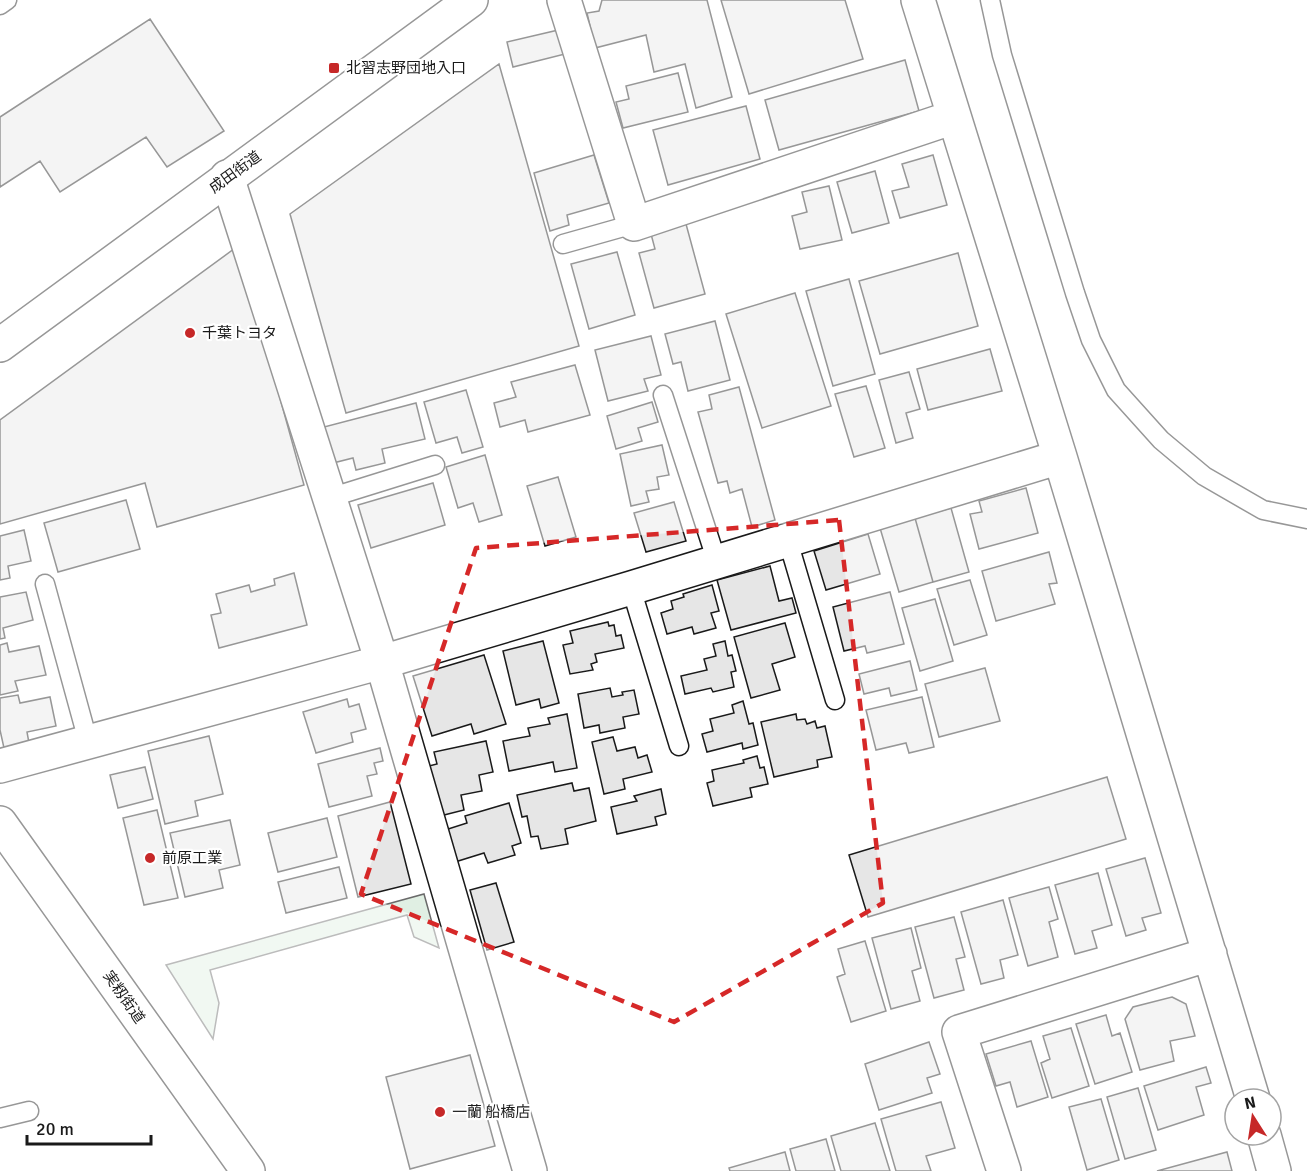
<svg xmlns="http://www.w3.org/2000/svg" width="1307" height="1171" viewBox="0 0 1307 1171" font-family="Signika,'Noto Sans JP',sans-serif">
  <rect width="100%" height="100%" fill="#fff"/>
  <path fill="#e0efe3" stroke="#6a6a6a" stroke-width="1.5" d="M 424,894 L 439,948 L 414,937 L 407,915 L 210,970 L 219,1003 L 213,1039 L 166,965 Z"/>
  <path fill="#e6e6e6" stroke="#1a1a1a" stroke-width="1.5" d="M 602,0 L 707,0 L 732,97 L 696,108 L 685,64 L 654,72 L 646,35 L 595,48 L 587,13 L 599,11 Z
    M 721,0 L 845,0 L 863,59 L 749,94 Z
    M 150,19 L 224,131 L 167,167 L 146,137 L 60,192 L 40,161 L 0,187 L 0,117 Z
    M 567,28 L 573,52 L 513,67 L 507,42 Z
    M 905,60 L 919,111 L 779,150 L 765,100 Z
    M 499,64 L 579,346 L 346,413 L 290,214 Z
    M 678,73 L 688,112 L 623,128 L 616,102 L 629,99 L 626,86 Z
    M 746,106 L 760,159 L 668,185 L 653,130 Z
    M 594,155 L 609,203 L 567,215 L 569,225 L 550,231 L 534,173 Z
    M 933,155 L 947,205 L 900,218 L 892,191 L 909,187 L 902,164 Z
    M 875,171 L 889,223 L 852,233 L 837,182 Z
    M 829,186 L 842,240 L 800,249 L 792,216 L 807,212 L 802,192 Z
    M 686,224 L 705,294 L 654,308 L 639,253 L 655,249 L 651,234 Z
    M 238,246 L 304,485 L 157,527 L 145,483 L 0,524 L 0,420 Z
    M 617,252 L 635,315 L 589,329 L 571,264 Z
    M 958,253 L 978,326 L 880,354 L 859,281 Z
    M 849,279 L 875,374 L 833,386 L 806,291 Z
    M 795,293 L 831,406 L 762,428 L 726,314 Z
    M 715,321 L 730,380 L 688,391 L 681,362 L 673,364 L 665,334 Z
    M 651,336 L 661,375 L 644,379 L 648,391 L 608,401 L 595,350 Z
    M 990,349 L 1002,391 L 928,410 L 917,369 Z
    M 575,365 L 590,415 L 528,432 L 525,420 L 500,427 L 494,403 L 516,397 L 511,382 Z
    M 909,372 L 920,409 L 906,413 L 913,438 L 896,443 L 879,380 Z
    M 866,386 L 885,448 L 854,457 L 835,394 Z
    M 739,387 L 775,520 L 752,527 L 742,489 L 730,493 L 727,481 L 718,483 L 698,412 L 712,409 L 709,395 Z
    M 466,390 L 483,447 L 462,453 L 457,437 L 436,443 L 424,402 Z
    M 652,402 L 658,422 L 638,428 L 642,441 L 616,449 L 607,416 Z
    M 416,403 L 425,439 L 382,449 L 385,463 L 356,470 L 353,458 L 333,463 L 324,427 Z
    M 662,445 L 669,475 L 657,477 L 659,489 L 646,491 L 649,502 L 631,506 L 620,454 Z
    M 485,455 L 502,515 L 479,522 L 473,503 L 458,508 L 446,467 Z
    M 558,477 L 576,537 L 545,546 L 527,486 Z
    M 433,483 L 445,525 L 371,548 L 358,505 Z
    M 1026,488 L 1038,533 L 979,549 L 970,514 L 982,512 L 979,501 Z
    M 126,500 L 140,549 L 58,572 L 44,523 Z
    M 674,502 L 686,541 L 646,552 L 634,513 Z
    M 951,508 L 969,572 L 933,582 L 915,518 Z
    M 915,518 L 933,582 L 899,592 L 880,528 Z
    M 24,530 L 31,561 L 8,566 L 10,578 L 0,580 L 0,536 Z
    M 868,534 L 880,574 L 826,590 L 814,551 Z
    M 1049,552 L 1057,583 L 1049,584 L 1055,604 L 996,621 L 982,571 Z
    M 770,566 L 779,601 L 792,598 L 796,613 L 731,630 L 717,580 Z
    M 294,573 L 307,625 L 219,648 L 211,615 L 221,613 L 216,594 L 249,585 L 251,592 L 275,585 L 274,579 Z
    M 970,580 L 987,635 L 954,645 L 937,589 Z
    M 712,585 L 719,611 L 711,613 L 716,628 L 694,634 L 692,627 L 667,634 L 661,613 L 673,609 L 671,601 L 684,597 L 683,594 Z
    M 26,592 L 33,620 L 3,628 L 5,638 L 0,639 L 0,597 Z
    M 890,592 L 904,644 L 867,653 L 865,646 L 844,651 L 833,607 Z
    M 935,599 L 953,661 L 920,671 L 902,608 Z
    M 608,622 L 609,626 L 614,625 L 616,636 L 621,635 L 624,648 L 595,654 L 597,662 L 591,664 L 593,670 L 570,674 L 563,645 L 573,643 L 570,631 Z
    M 785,623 L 795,657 L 772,664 L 780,690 L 751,698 L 734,637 Z
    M 543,641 L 559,703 L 541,708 L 539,699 L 516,705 L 503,651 Z
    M 725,641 L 728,656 L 732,655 L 736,671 L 731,672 L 734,687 L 713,692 L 711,688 L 685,694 L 681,676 L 707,670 L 704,659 L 716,656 L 713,644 Z
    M 7,643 L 9,652 L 39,646 L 46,675 L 15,681 L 18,691 L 0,695 L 0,645 Z
    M 484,655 L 506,724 L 474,734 L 471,724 L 432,736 L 413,676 Z
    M 910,661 L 917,690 L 891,696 L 889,688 L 864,694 L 859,674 Z
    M 985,668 L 1000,721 L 939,737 L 925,684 Z
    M 610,688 L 612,697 L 623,695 L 622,692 L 634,690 L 639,714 L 623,717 L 625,728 L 600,733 L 599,725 L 584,728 L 578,694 Z
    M 18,695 L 20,703 L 50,697 L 56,726 L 27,732 L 29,743 L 4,748 L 0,730 L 0,698 Z
    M 922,697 L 934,747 L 909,753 L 906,743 L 876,750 L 866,710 Z
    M 347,699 L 349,707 L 359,704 L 366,729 L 351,733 L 353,742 L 316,753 L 303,712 Z
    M 743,701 L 749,724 L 753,723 L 758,745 L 743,749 L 742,743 L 707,752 L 702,734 L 713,731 L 710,719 L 734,713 L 732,705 Z
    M 567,714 L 577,768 L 555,772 L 553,762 L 509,771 L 503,741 L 530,736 L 528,728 L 550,724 L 548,718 Z
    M 796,714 L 797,720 L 805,719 L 807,724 L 815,721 L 817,728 L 825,726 L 832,757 L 817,760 L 818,767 L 774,777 L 761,722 Z
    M 209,736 L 223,794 L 195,801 L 198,816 L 165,824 L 148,751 Z
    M 613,737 L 617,751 L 635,747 L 638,758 L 647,755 L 652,772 L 623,779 L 625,789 L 604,794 L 592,742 Z
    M 486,741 L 493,772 L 479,775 L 482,791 L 461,795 L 464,810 L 436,817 L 425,767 L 437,764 L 434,752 Z
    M 380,748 L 383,761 L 374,763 L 377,774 L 367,776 L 372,796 L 329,807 L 318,764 Z
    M 757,756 L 760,768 L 764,767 L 768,784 L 750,788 L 752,797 L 713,806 L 707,783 L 714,781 L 712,770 L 744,763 L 743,760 Z
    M 145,767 L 153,799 L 118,808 L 110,775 Z
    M 1107,777 L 1126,839 L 868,917 L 849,855 Z
    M 572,783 L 574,791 L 589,788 L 596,821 L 565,829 L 568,844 L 541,849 L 538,836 L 531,837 L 527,816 L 522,817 L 517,795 Z
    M 661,789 L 666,814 L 655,817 L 657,825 L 617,834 L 611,807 L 637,801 L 634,796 Z
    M 390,802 L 411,884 L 358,897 L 338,816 Z
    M 509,803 L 521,843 L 512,846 L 515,855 L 488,863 L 484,853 L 455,862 L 445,830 L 467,823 L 465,816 Z
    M 157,810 L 178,898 L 144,905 L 123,818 Z
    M 327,818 L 337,857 L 278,872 L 268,833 Z
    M 230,820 L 240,865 L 219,870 L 223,888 L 185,897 L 170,833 Z
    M 1145,858 L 1161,913 L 1142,918 L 1146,930 L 1126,936 L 1106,869 Z
    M 339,867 L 347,898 L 286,913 L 278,882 Z
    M 1098,873 L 1112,925 L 1092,931 L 1097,948 L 1075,954 L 1055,885 Z
    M 496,883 L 514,942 L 487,950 L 470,890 Z
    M 1049,887 L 1058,919 L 1049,922 L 1058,957 L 1028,966 L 1009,898 Z
    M 1003,900 L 1018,955 L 1000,960 L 1004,978 L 981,984 L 961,912 Z
    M 954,917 L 965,957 L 956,959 L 964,990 L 934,998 L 915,927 Z
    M 911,928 L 921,968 L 912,971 L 920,1001 L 891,1009 L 872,938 Z
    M 865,941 L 886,1011 L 851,1022 L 837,977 L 845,974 L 838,949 Z
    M 1172,997 L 1186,1004 L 1195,1036 L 1170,1041 L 1174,1061 L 1140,1070 L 1125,1019 L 1133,1007 Z
    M 1106,1015 L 1112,1036 L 1120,1033 L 1132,1072 L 1095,1084 L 1076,1024 Z
    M 1071,1028 L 1089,1086 L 1052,1098 L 1041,1063 L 1050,1059 L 1043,1036 Z
    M 1031,1041 L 1048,1097 L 1017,1107 L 1010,1082 L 996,1086 L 986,1054 Z
    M 929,1042 L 940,1074 L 927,1078 L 932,1093 L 879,1110 L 865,1064 Z
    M 470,1055 L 495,1146 L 410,1169 L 386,1077 Z
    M 1206,1067 L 1211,1083 L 1196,1087 L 1204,1115 L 1158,1130 L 1144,1086 Z
    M 1138,1088 L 1156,1150 L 1125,1159 L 1107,1097 Z
    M 1101,1099 L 1119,1160 L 1087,1170 L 1069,1107 Z
    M 941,1102 L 955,1148 L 926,1156 L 931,1171 L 896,1171 L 881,1119 Z
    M 875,1123 L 890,1171 L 841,1171 L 831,1136 Z
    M 826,1139 L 835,1171 L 796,1171 L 790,1149 Z
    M 785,1152 L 790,1171 L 730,1171 L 729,1168 Z
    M 1227,1152 L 1232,1171 L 1157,1171 Z"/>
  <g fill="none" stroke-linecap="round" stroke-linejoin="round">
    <defs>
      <path id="lane" d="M 990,0 L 1002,55 L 1075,293 L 1091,340 L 1116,390 L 1161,440 L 1204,476 L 1263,510 L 1307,519
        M 0,5 L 7,0
        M 563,244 L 634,224
        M 663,395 L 717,562
        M 329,498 L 435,465
        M 788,541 L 835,700
        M 45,584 L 88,741
        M 631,588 L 679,746
        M 0,1118 L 29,1111"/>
      <path id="street" d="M 564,0 L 634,224 L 954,117
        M 918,0 L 1060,457 L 1253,1099
        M 227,177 L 382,662 L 530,1171
        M 0,766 L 382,662 L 631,588 L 1060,457
        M 1264,1135 L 1274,1171
        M 1004,1171 L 959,1032 L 1210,954"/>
      <path id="primary" d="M 0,823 L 248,1171"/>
      <path id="highway" d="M 0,345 L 471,0"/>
    </defs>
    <use href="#lane" stroke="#1a1a1a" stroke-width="21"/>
    <use href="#street" stroke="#1a1a1a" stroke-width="36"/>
    <use href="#primary" stroke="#1a1a1a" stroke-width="36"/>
    <use href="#highway" stroke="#1a1a1a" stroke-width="36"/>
    <use href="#lane" stroke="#fff" stroke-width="18"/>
    <use href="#street" stroke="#fff" stroke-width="33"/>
    <use href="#primary" stroke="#fff" stroke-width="33"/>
    <use href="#highway" stroke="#fff" stroke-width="33"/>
  </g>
  <path d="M0 0H1307V1171H0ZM 839,520 L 883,903 L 674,1022 L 361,894 L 476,548 Z" fill="#fff" fill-opacity=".55" fill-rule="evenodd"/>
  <path fill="none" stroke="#d62828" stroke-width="4.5" stroke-dasharray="12 8" stroke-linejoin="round" d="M 839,520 L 883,903 L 674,1022 L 361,894 L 476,548 Z"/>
  <g fill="#c62828" stroke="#fff" stroke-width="2">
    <rect x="328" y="62" width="12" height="12" rx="3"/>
    <circle cx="190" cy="333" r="6"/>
    <circle cx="150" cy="858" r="6"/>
    <circle cx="440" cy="1112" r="6"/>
  </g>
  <g text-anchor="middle" stroke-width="4.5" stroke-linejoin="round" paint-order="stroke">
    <g font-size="15" fill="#1a1a1a" stroke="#fff" text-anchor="start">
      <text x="346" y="73">北習志野団地入口</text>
      <text x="202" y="338">千葉トヨタ</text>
      <text x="162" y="863">前原工業</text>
      <text x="452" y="1117">一蘭 船橋店</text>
    </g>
    <g font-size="15" fill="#1a1a1a" stroke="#fff">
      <text transform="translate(235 172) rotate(-36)" y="5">成田街道</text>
      <text transform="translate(124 997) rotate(55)" y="5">実籾街道</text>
    </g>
  </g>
  <g transform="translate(1253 1117) rotate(348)"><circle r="28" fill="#ffffff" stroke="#a3a3a3" stroke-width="1.5"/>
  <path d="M0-4.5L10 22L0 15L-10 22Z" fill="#c62828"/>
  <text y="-9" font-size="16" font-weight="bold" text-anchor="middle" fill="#1a1a1a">N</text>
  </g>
  <path d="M27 1135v9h124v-9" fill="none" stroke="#1a1a1a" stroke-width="3"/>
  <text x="36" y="1135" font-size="18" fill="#1a1a1a" stroke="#ffffff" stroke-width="4.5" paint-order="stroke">20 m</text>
</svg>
